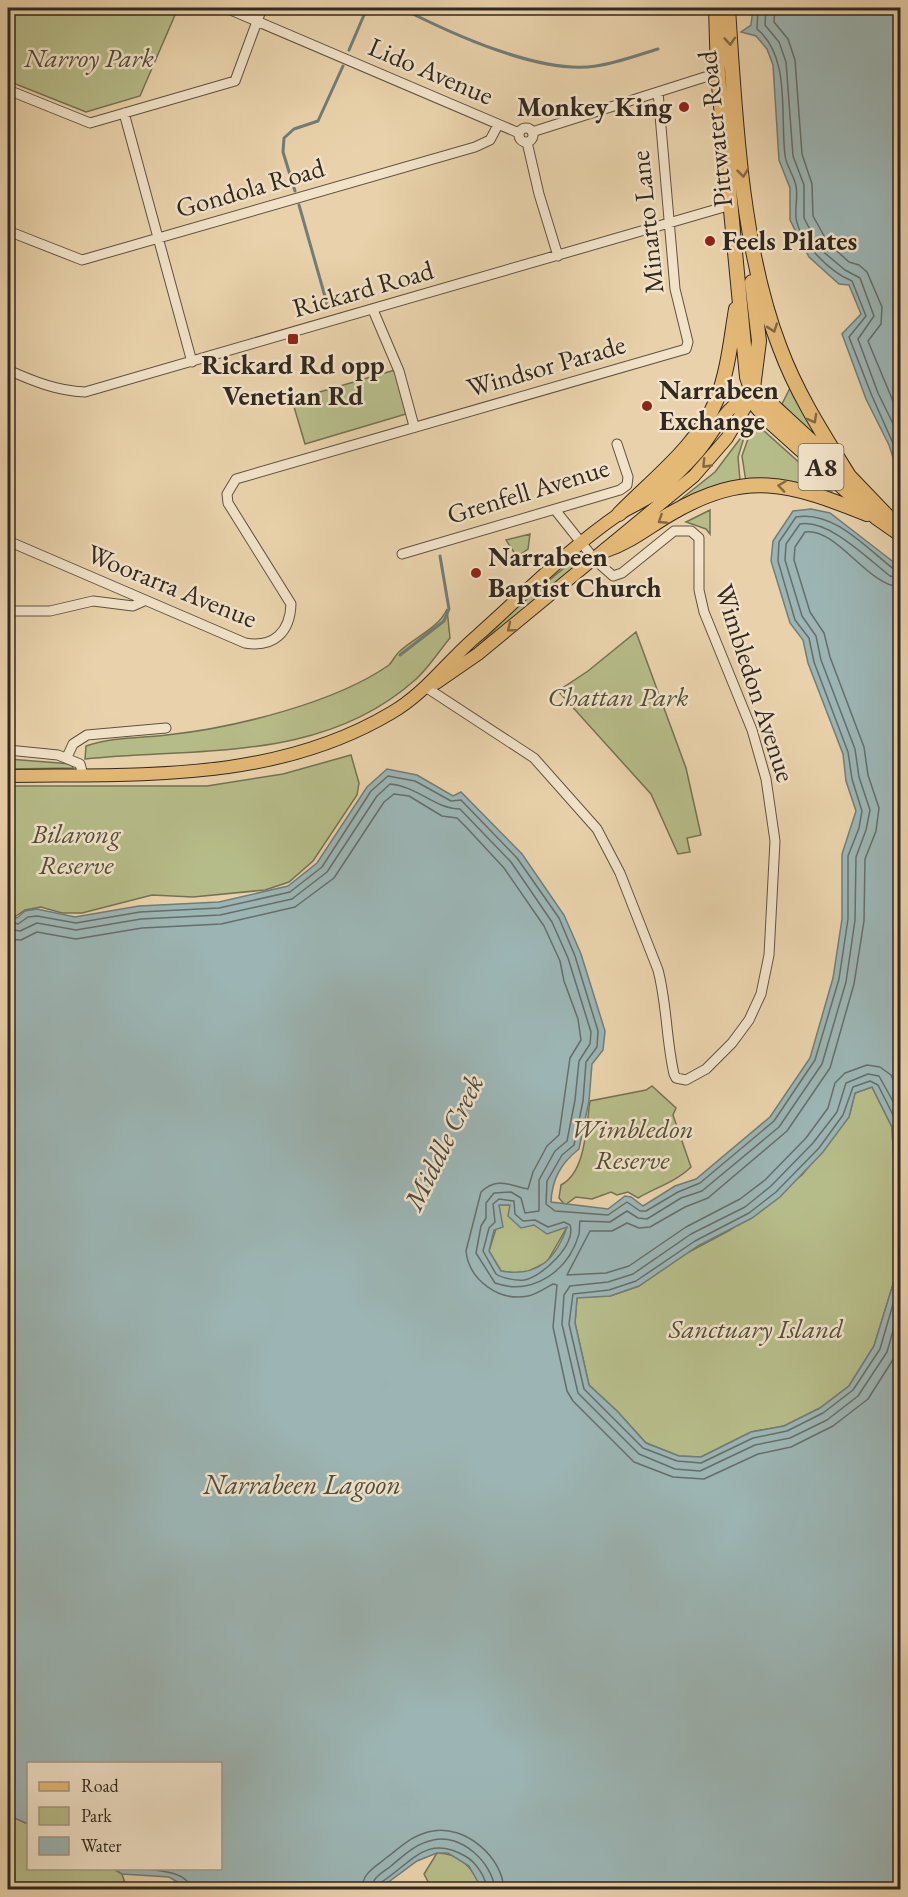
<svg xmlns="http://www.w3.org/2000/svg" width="908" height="1897" viewBox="0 0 908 1897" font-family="'EB Garamond',serif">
  <rect width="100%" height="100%" fill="#e9d2ab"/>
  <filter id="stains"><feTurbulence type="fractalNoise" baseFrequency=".00333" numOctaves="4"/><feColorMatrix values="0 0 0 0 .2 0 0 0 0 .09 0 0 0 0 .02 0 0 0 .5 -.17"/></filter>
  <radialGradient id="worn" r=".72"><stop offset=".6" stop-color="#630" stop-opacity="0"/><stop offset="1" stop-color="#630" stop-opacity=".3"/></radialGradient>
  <path fill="#b6bc89" stroke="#747254" stroke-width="1.5" d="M 8,8 L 178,8 L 140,96 L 86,112 L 8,81 Z
    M 395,370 L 406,414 L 305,444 L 292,400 Z
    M 790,388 L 823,447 L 782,404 Z
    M 758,429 L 764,431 L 831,491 L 798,484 L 746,482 L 742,456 L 750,433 Z
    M 746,431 L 738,457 L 740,480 L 671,507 L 715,472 Z
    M 710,510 L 710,534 L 706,529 L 686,522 Z
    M 530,534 L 528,549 L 517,557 L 506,540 Z
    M 570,563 L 575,570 L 477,647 L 517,607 Z
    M 447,609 L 450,638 C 439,651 428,669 415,680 C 322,763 199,747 85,759 L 86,746 C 112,737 140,738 167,735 C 233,728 335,703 389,665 C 393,661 395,655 400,651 C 415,637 439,628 447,609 Z
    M 636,632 L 686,768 L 701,835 L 687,838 L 690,852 L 678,854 L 651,794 L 558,691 L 588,671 Z
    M 351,755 L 359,783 L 357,795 L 313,861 L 289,882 L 265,890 L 193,897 L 152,895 L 82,913 L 62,913 L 41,907 L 25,910 L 16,916 L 8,914 L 8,786 L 207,786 L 283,774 Z
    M 8,759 L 72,764 L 73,768 L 8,769 Z
    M 652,1086 L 676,1108 L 673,1115 L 691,1167 C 677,1181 655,1188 638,1198 L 628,1192 L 617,1195 L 611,1192 L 592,1199 L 576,1197 L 565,1205 L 559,1198 L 561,1185 C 586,1172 586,1127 590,1101 L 646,1090 Z
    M 872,1087 L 892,1127 L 899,1265 L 874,1346 L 849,1386 L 820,1408 L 784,1426 L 751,1432 L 701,1457 L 679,1456 L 646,1443 L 617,1411 L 589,1385 L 575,1323 L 577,1297 L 610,1296 L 639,1286 L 672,1261 L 730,1230 L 802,1175 L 849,1117 L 855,1093 Z
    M 499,1205 L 510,1205 L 534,1225 L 567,1227 L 547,1262 L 523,1274 L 501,1271 L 489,1251 L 500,1216 Z
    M 8,1815 L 28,1824 L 28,1868 L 114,1869 L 122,1874 L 127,1889 L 8,1889 Z
    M 437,1853 C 461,1853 473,1869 482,1889 L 432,1889 L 424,1874 Z"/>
  <path fill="#9cb5b4" stroke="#717d78" stroke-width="1.5" fill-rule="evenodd" d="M 753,8 L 900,8 L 900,479 L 889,445 L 866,399 L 842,334 L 861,314 L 849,285 L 839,284 L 809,257 L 790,220 L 790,188 L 779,160 L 773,65 L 767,49 L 756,36 L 741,32 L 751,25 Z
    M 811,509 L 830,513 L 900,567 L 900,1889 L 482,1889 L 469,1866 L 448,1853 L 437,1853 L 417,1861 L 379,1889 L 189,1889 L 169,1877 L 122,1874 L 114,1869 L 220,1868 L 220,1764 L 28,1764 L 28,1824 L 8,1815 L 8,915 L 17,918 L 25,911 L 37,909 L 75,917 L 139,906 L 219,902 L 288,886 L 317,863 L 367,787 L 387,769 L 417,775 L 453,796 L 461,792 L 522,854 L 564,915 L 581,954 L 605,1031 L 603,1050 L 592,1064 L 589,1101 L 579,1149 C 561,1163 552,1179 551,1202 L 608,1209 L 625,1196 L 631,1197 L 643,1206 L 675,1186 L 696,1179 L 770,1117 L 810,1058 L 833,978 L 842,919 L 842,854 L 856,811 L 846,781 L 843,754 L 808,663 L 803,640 L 790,623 L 771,561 L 773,541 L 793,511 ZM 872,1087 L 892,1127 L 899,1265 L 874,1346 L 849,1386 L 820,1408 L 784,1426 L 751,1432 L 701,1457 L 679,1456 L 646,1443 L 617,1411 L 589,1385 L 575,1323 L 577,1298 L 610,1296 L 639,1286 L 698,1246 L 752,1218 L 780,1197 L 823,1152 L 849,1117 L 855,1093 ZM 499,1205 L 510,1205 L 508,1216 L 521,1228 L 534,1225 L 547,1234 L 567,1227 C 555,1261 537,1277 501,1271 L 489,1251 L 494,1230 L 503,1227 Z"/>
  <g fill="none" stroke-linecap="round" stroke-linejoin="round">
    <path stroke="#666e6a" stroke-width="1.5" d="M 758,8 L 757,29 C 791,57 780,115 785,155 C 786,166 794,175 796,186 C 798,196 795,207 796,218 C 800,243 830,272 852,281 L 866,316 L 849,337 L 872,396 L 900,459
      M 766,8 L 765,25 L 779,42 L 786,62 L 793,156 L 804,185 L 804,218 L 820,249 L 845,270 L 860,278 L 874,316 L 858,339 L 878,393 L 900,438
      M 775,8 L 774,22 L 788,39 L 795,60 L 802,154 L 812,184 L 813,216 L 828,243 L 849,262 L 859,265 L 867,272 L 882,307 L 881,324 L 868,341 L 900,418
      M 900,587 C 868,586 836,527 805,532 L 795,547 L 794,560 L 810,612 L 824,633 L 830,657 L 864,747 L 868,775 L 879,808 L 876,831 L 865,859 L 864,921 L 854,984 L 830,1068 L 787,1131 L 708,1198 L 685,1207 L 650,1227 L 639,1228 L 627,1223 L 612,1231 L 590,1231 L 567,1275 L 606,1273 L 629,1266 L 686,1227 L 740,1199 L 765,1180 L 806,1138 L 828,1108 L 835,1083 L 845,1073 L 867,1065 L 880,1067 L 891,1075 L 900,1094
      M 8,921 L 18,924 L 28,917 L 37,916 L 76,923 L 140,912 L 219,908 L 290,892 L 322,867 L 371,791 L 388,776 L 415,781 L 451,801 L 461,800 L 517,858 L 559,918 L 575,956 L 598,1031 L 597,1047 L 586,1062 L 583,1101 L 574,1145 L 562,1155 L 547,1181 L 546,1204 L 555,1211 L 608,1215 L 627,1202 L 640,1211 L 646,1211 L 678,1192 L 700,1183 L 774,1121 L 815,1060 L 839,979 L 848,919 L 848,856 L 859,828 L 862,811 L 852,779 L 848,752 L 814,662 L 809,638 L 795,620 L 778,561 L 779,542 L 796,517 C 834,510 867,549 895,570 L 900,571
      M 8,929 L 20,931 L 37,923 L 76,930 L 141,919 L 220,915 L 292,899 L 327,872 L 377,796 L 390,784 C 417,786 435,809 460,809 L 511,862 L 552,922 L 568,958 L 591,1032 L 590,1044 L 579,1061 L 575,1100 L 567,1141 L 555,1151 L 539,1180 L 539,1211 L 525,1213 L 521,1198 L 511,1192 L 494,1193 L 486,1203 L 486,1218 L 481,1226 L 476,1253 L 495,1283 C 532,1296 568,1272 579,1234 C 580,1229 579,1225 580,1221 L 610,1222 L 627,1211 L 638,1218 L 647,1219 L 681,1198 L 702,1191 L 779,1127 L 822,1064 L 846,982 L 855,920 L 856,857 L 866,830 L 870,810 L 859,777 L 855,749 L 821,660 L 816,636 L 802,616 L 785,560 L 786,544 L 800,524 C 829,519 868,559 890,576 L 900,578
      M 8,939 L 21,940 L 37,932 L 76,939 L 142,928 L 221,924 L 295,907 L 334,878 L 384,802 L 394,794 L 409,796 L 442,816 L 457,818 L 467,828 L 504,868 L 544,926 L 560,961 L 564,981 L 578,1019 L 581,1040 L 570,1058 L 559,1135 L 547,1146 L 533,1172 L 528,1189 C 511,1186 497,1176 481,1192 L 466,1251 C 469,1280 499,1302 528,1296 C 537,1294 545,1288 553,1284 L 557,1285 L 553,1327 L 567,1391 L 573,1401 L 634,1462 L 673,1477 L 704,1479 L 758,1454 L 791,1447 L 833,1426 L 868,1399 L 894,1358 L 900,1337
      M 900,1114 L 879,1076 L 868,1074 L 846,1083 L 837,1112 L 813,1143 L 771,1186 L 745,1207 L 691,1234 L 633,1274 L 608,1282 L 570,1286 L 564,1295 L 562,1324 L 578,1393 L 639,1454 L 675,1469 L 700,1471 L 755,1445 L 790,1438 L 827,1420 L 858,1396 L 887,1352 L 900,1306
      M 900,1177 L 898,1125 L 878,1085 L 870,1081 L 853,1087 L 843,1115 L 819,1148 L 776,1192 L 749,1213 L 695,1241 L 636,1281 L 609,1290 L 573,1294 L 569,1324 L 584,1389 L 643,1448 L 677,1461 L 701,1463 L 753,1438 L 787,1431 L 823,1413 L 853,1390 L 880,1349 L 900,1280
      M 499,1199 L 514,1201 L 515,1214 L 523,1221 L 535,1220 L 548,1227 L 564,1222 L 570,1225 C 577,1244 542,1277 524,1280 C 516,1281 502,1278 496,1274 L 483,1251 L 489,1228 L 495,1222 L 493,1204 Z
      M 128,1868 C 144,1870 189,1868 191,1890
      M 362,1890 C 362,1873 374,1868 386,1858 C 401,1847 413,1834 433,1831 C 465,1825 503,1857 504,1890
      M 371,1890 C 372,1877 382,1873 391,1866 C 404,1855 415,1844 433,1840 C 461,1833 493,1863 495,1890
      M 378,1890 L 380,1883 C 411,1864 426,1833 465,1856 C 476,1862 486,1877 487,1890"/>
    <path stroke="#717d78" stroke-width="3" d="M 401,8 C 450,33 541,75 596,66 C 617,63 638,55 658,49
      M 349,50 L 367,8
      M 295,191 L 283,152 L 284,138 L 294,129 L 318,121 L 343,66
      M 299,205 L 328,307
      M 400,655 L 444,621 L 449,609 L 440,556"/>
    <defs>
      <path id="minor" d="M 226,8 L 519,133
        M 617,8 L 637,8
        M 8,90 L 90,123 L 235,81 L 262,8
        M 124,113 L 192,362
        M519 135a7 7 0 1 1 14 0a7 7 0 1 1-14 0Z
        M 532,132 L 705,77 L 721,75
        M 527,142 L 539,194 L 558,256
        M 8,231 L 82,260 L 475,147 L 490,140 L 498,125
        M 373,310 L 399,371 L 414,426
        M 8,370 C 33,381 57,391 85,392 L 731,205
        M 8,541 L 245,643 C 274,648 290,632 291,604 L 228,503 L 227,494 L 236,479 L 686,349 L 688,342 L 675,289 L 658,92
        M 402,554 L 620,490 L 627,485 L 628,477 L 617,444
        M 8,611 L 50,611 L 93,601 L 133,606 L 144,601
        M 427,688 L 534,758 L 597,829 L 620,873 L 658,970 C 667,1004 666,1039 674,1074 L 676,1078 L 686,1080 L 706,1069 L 732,1043 L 749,1020 L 761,994 L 769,955 L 775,841 L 766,779 L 752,730 L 704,612 L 699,590 L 699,538 L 691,531 L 674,531 L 622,573 L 613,576 L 595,560 L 556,511
        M 8,750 L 58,755 L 80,764 L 83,775
        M 67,757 L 73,744 L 87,735 L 166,728"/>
      <path id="major" d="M 436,683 L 478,654 L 694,476 L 727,438 L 752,396
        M 8,776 C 139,774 273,783 391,713 C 426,693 447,661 478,635 C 524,594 568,549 619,514 C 630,507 643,502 654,494 C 669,482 684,468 697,453 C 713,435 727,401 752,396"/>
      <path id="highway" d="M 716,8 L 718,75 L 747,377 L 757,407 L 768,420 L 877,518 L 900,534
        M 728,8 C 735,116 741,247 780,348 C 797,394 823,434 849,476
        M 752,282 L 759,341 L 753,388
        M 752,396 L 761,397 L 773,406 L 849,476 L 894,523
        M 619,514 C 654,478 698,446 717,399 C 728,371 731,339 736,309
        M 606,550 C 630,542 648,527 670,514 C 747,469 789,483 867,514"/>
    </defs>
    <use href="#minor" stroke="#5f5242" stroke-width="11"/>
    <use href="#major" stroke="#31281f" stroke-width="14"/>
    <use href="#highway" stroke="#31281f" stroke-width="16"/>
    <use href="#minor" stroke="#f1e2c8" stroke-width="9"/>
    <use href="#major" stroke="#e4b976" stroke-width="12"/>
    <use href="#highway" stroke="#e4b976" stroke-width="14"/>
  </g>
  <defs><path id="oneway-chevron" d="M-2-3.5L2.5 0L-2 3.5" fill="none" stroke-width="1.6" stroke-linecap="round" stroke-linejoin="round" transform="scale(1.5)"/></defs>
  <g stroke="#826946">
    <use href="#oneway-chevron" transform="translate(730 41) rotate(86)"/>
    <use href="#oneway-chevron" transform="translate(743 173) rotate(83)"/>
    <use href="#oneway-chevron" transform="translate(773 328) rotate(71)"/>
    <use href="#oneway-chevron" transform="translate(813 419) rotate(61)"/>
    <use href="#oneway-chevron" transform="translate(706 464) rotate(134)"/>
    <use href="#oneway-chevron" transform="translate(782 486) rotate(-172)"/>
    <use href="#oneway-chevron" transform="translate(662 520) rotate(147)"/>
    <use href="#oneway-chevron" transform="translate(511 628) rotate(141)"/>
  </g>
  <g fill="#8f2418" stroke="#f1e2c8" stroke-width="2">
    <circle cx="684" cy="107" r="6"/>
    <circle cx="710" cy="241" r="6"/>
    <rect x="287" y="333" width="12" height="12" rx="3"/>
    <circle cx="647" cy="406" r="6"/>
    <circle cx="476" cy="573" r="6"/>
  </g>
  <g text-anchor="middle" stroke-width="5" stroke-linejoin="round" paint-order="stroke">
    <rect fill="#f1e2c8" stroke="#6b6052" stroke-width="1.5" x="798.5" y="444" width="45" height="46" rx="4.5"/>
    <g font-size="26" font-weight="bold" fill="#31281f">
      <text x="821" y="476">A8</text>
    </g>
    <g font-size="27" font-style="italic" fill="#524d3a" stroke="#f1e2c8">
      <text x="89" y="67">Narroy Park</text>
      <text x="618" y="706">Chattan Park</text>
      <text x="76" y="843">Bilarong<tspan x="76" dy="31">Reserve</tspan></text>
      <text x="632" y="1138">Wimbledon<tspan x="632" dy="31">Reserve</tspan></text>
      <text x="756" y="1338">Sanctuary Island</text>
    </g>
    <g font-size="27" fill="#31281f" stroke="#f1e2c8">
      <text transform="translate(431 71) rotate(23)" y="9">Lido Avenue</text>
      <text transform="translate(715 129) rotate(-96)" y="9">Pittwater Road</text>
      <text transform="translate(250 188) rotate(-16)" y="9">Gondola Road</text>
      <text transform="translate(647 222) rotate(-96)" y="9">Minarto Lane</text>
      <text transform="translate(363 289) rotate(-16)" y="9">Rickard Road</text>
      <text transform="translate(546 366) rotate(-16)" y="9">Windsor Parade</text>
      <text transform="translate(528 491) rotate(-17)" y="9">Grenfell Avenue</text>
      <text transform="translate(172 586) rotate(22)" y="9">Woorarra Avenue</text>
      <text transform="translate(755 683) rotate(72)" y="9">Wimbledon Avenue</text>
    </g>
    <g font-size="27" font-weight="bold" fill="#31281f" stroke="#f1e2c8" text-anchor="start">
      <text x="672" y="116" text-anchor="end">Monkey King</text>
      <text x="722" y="250">Feels Pilates</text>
      <text x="293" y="374" text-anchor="middle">Rickard Rd opp<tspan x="293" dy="31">Venetian Rd</tspan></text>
      <text x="659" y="399">Narrabeen<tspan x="659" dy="31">Exchange</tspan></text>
      <text x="488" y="566">Narrabeen<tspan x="488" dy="31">Baptist Church</tspan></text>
    </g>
    <g font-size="28" font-style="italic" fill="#4c4b44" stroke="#f1e2c8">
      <text transform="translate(443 1142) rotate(-64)" y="10">Middle Creek</text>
      <text x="302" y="1494">Narrabeen Lagoon</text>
    </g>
  </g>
  <rect width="908" height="1897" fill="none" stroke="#e9d2ab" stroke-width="30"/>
  <rect x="9" y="9" width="890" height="1879" fill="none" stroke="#31281f" stroke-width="3"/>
  <rect x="15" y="15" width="878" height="1867" fill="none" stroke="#31281f" stroke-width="1.5"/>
  <rect x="27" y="1762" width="195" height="108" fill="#f1e2c8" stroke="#a49884" stroke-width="1.5"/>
  <rect x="39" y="1782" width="30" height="9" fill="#e4b976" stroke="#a49884" stroke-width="1.5"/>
  <text x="81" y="1792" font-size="18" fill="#31281f">Road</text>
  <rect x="39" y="1807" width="30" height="18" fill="#b6bc89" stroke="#a49884" stroke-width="1.5"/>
  <text x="81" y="1822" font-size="18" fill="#31281f">Park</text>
  <rect x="39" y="1837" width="30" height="18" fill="#9cb5b4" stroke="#a49884" stroke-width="1.5"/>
  <text x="81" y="1852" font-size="18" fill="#31281f">Water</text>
  <rect width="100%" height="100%" filter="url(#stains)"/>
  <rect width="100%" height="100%" fill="url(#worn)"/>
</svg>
